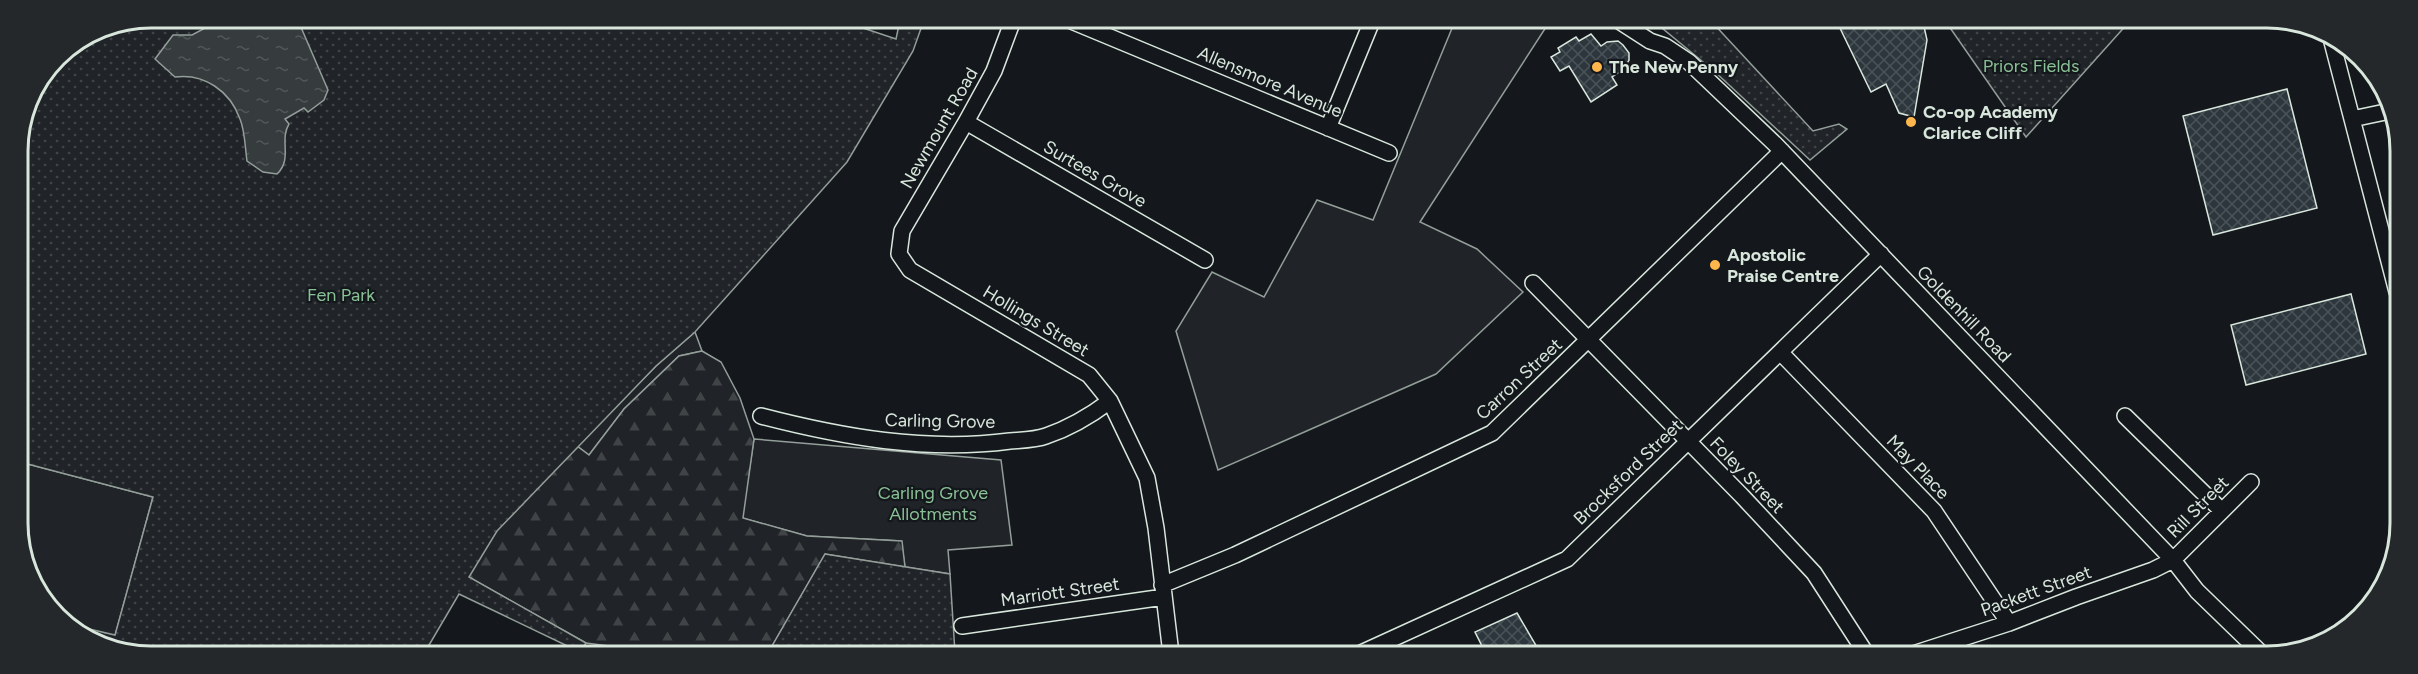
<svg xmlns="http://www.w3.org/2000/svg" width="2418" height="674" viewBox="0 0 2418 674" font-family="Figtree,sans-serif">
  <defs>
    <pattern id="forest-firs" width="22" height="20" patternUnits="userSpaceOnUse" patternTransform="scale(1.5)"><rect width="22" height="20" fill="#202428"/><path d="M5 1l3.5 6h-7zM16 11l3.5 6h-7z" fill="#404447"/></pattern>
    <pattern id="park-dots" width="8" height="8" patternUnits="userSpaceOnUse" patternTransform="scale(1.5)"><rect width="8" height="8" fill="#202428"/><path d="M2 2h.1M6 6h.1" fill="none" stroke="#404447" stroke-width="1.8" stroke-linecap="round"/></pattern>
    <pattern id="water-ripples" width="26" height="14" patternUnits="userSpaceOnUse" patternTransform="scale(1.5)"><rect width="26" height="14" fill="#363b3e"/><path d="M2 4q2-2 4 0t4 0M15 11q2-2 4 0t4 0" fill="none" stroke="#525759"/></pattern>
    <pattern id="building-cross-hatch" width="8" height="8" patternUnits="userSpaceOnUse" patternTransform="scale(1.5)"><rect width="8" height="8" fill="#2c363c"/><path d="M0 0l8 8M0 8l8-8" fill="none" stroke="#4a5358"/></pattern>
  </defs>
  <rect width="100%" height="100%" fill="#14181c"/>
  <path fill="#202428" stroke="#939e99" stroke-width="1.5" d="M 1455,21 L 1550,21 L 1420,222 L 1477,249 L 1523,292 L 1436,374 L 1218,470 L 1176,331 L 1212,272 L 1264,297 L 1317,200 L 1373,220 Z
    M 695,332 L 702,351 L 679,356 L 624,409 L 589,455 L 577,446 L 656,366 Z
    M 754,439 L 1001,460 L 1012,545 L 948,550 L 950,574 L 905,567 L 901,541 L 807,536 L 742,518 Z
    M 20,462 L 153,497 L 115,636 L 72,625 L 57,617 L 21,548 Z"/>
  <path fill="url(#forest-firs)" stroke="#939e99" stroke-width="1.5" d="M 702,351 L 721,362 L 740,398 L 754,439 L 743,518 L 807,536 L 902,541 L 905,567 L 825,554 L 768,653 L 640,653 L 616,647 L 586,643 L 433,557 L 516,436 L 577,446 L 589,455 L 624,409 L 679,356 Z"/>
  <path fill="url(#park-dots)" stroke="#939e99" stroke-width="1.5" d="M 152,18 L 836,19 L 896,39 L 900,20 L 924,20 L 913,51 L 847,162 L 695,332 L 656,366 L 497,531 L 469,577 L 586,643 L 580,652 L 459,594 L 425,652 L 118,652 L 72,625 L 115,635 L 153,497 L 20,462 L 18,143 L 28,100 L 57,57 L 101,28 Z
    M 1666,21 L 1711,21 L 1813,131 L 1839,124 L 1847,129 L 1810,160 L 1714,71 L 1662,28 Z
    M 1946,22 L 2129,22 L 2026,137 Z
    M 825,554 L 950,574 L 955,653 L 768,653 Z"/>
  <path fill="url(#water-ripples)" stroke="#939e99" stroke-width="1.5" d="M 224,18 L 297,18 L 328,90 L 324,100 L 308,112 L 304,108 L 285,119 L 289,124 C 279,140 293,159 277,174 L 263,172 L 247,161 C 245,147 245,131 240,119 C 230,91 204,73 175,77 L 155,59 L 173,35 L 192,35 Z"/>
  <path fill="url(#building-cross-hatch)" stroke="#d8e6dc" stroke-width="1.5" d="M 1837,22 L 1923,22 L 1927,40 L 1914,117 L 1899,113 L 1886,84 L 1871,92 Z
    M 1591,34 L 1601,46 L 1607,42 L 1618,41 L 1623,45 L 1629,53 L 1629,60 L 1624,69 L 1612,77 L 1617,85 L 1591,102 L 1569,66 L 1560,71 L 1551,57 L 1560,52 L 1558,48 L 1576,37 L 1579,41 Z
    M 2287,89 L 2317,208 L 2213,235 L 2183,116 Z
    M 2351,294 L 2366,354 L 2246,385 L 2231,325 Z
    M 1517,613 L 1541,654 L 1486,654 L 1475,632 Z
    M 2231,647 L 2239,652 L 2241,656 L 2208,656 Z"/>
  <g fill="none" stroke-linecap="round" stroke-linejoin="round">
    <defs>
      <path id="street" d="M 1013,20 L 994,71 L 966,122 L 902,231 L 899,254 L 910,270 L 1089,375 L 1110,401 L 1147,478 L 1156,528 L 1171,654
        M 1069,20 L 1389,153
        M 1619,21 L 1650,41 L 1665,46 L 1689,62 L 1775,144 L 2173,560 L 2197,591 L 2264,656
        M 2332,42 L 2397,292
        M 2352,119 L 2390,111
        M 966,122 L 1205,260
        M 1328,128 L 1372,21
        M 1533,283 L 1742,496 L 1814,573 L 1867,655
        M 1781,353 L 1934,511 L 2009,623
        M 761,416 C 842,437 926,452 1010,441 C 1022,440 1035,440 1046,436 C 1070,428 1090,416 1110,401
        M 2125,416 L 2222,511
        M 1162,585 L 1235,555 L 1492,433 L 1782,151
        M 962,626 L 1164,597
        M 1359,654 L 1567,559 L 1881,254
        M 1910,655 L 2009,623 L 2076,597 L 2153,570 L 2173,560 L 2251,482"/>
    </defs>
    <use href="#street" stroke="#d8e6dc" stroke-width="18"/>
    <use href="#street" stroke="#14181c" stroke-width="15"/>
  </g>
  <g fill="#ffb74d" stroke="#14181c" stroke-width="2">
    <circle cx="1597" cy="67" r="6"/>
    <circle cx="1911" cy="122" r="6"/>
    <circle cx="1715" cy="265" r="6"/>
  </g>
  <g text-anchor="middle" stroke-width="4.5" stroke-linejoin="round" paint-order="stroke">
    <g font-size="18" fill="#8ac095" stroke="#14181c">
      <text x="2031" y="72">Priors Fields</text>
      <text x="341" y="301">Fen Park</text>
      <text x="933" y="499">Carling Grove<tspan x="933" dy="21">Allotments</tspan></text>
    </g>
    <g font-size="18" font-weight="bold" fill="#d8e6dc" stroke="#14181c" text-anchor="start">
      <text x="1609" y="73">The New Penny</text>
      <text x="1923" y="118">Co-op Academy<tspan x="1923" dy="21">Clarice Cliff</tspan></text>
      <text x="1727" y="261">Apostolic<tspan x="1727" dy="21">Praise Centre</tspan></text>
    </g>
    <g font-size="18" fill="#d8e6dc" stroke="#14181c">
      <text transform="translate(1270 82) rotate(23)" y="6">Allensmore Avenue</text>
      <text transform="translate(939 128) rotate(-60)" y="6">Newmount Road</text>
      <text transform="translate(1095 174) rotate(30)" y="6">Surtees Grove</text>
      <text transform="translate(1964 314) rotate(46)" y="6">Goldenhill Road</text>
      <text transform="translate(1036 321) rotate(31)" y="6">Hollings Street</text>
      <text transform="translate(1519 379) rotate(-43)" y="6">Carron Street</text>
      <text transform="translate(940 421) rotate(1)" y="6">Carling Grove</text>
      <text transform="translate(1918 467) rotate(46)" y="6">May Place</text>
      <text transform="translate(1628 472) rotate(-44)" y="6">Brocksford Street</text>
      <text transform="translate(1747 475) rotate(46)" y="6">Foley Street</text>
      <text transform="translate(2198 507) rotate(-45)" y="6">Rill Street</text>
      <text transform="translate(2036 591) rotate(-20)" y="6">Packett Street</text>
      <text transform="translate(1060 592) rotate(-8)" y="6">Marriott Street</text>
    </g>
  </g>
  <path d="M0 0H2418V674H0ZM151 28H2267A123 123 0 0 1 2390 151V523A123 123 0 0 1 2267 646H151A123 123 0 0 1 28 523V151A123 123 0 0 1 151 28Z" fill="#24282b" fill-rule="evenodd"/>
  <path fill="none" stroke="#d8e6dc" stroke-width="3" d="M151 28H2267A123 123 0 0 1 2390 151V523A123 123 0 0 1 2267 646H151A123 123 0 0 1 28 523V151A123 123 0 0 1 151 28Z"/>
</svg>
